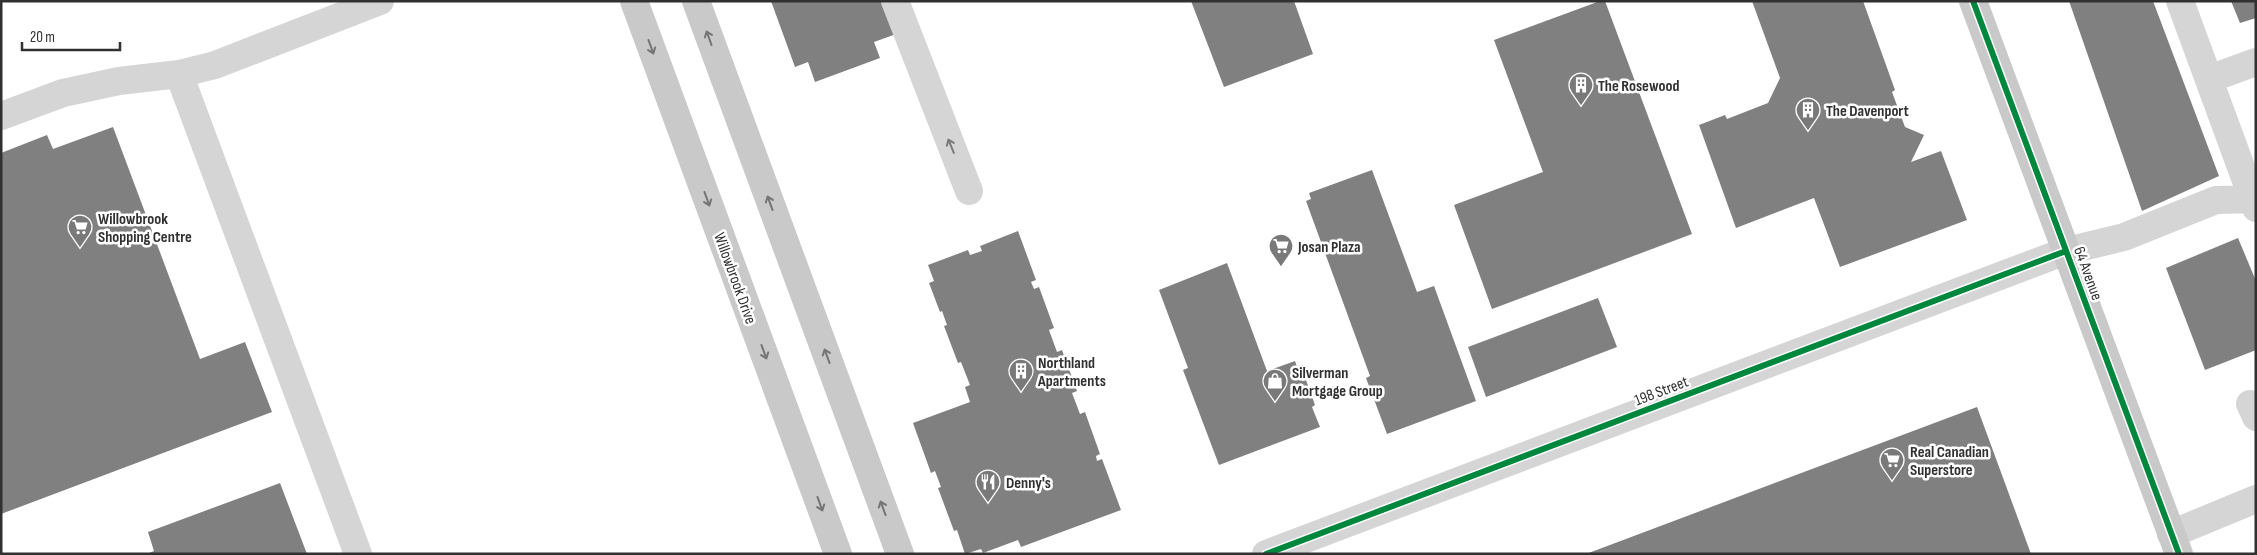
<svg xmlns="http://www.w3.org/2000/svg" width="2257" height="555" viewBox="0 0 2257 555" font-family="'Sofia Sans Condensed',sans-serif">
  <rect width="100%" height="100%" fill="#fff"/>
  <path fill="#808080" d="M 771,1 L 888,1 L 899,33 L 874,42 L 880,58 L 815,82 L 808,62 L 795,67 Z
    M 1191,1 L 1294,1 L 1313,54 L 1224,87 Z
    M 1600,1 L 1605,1 L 1692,234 L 1492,309 L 1454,205 L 1543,172 L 1494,40 Z
    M 1752,1 L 1863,1 L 1895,90 L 1892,92 L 1905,127 L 1924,135 L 1911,162 L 1941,151 L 1967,220 L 1840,267 L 1814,198 L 1736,228 L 1699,125 L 1725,115 L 1727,119 L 1768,103 L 1780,78 Z
    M 2069,1 L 2153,1 L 2219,176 L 2142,211 Z
    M 2231,1 L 2256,1 L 2256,18 L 2240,23 Z
    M 113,127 L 200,359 L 245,342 L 272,412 L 1,514 L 1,153 L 47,135 L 53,149 Z
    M 1372,170 L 1417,292 L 1434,286 L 1476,401 L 1387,434 L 1366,378 L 1370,376 L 1306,201 L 1311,199 L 1309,193 Z
    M 1018,231 L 1036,280 L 1031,282 L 1034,289 L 1039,287 L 1054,328 L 1049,330 L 1057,352 L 1062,350 L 1077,391 L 1072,393 L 1080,414 L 1085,412 L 1100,454 L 1096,456 L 1097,461 L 1102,459 L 1121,510 L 1021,547 L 1018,540 L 983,553 L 981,549 L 965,554 L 957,530 L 954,531 L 938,488 L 941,487 L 935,471 L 931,473 L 913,423 L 970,402 L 965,387 L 970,385 L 961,362 L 958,363 L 944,326 L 947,325 L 942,311 L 940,312 L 929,283 L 934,281 L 928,265 L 968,250 L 970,255 L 982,251 L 980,246 Z
    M 2238,238 L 2256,281 L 2256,350 L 2205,370 L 2166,268 Z
    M 1227,263 L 1267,371 L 1295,361 L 1302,381 L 1306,380 L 1315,405 L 1312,407 L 1320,427 L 1219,465 L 1183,370 L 1188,368 L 1159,290 Z
    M 1598,298 L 1617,347 L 1486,397 L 1468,347 Z
    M 1977,407 L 2031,554 L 1586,554 Z
    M 280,483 L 307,554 L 147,554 L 154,551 L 148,532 Z"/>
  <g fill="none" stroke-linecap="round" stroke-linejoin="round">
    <path stroke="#d5d5d5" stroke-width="28" d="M 895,1 L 969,191
      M 2180,1 L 2256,208
      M 179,74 L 358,554
      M 2209,79 L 2256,62
      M 1,116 L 63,93 L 119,81 L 179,74 L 215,65 L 380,1
      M 2250,404 L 2256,417
      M 2171,534 L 2256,499
      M 1266,554 L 2066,251 L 2124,237 L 2216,200 L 2256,199"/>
    <path stroke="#c9c9c9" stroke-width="28" d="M 634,1 L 838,554
      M 696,1 L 900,554
      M 1973,1 L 2179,554"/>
    <defs>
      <path id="cycleway" d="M 1973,1 L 2179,554
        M 1266,554 L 2066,251"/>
    </defs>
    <use href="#cycleway" stroke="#fff" stroke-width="9"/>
    <use href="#cycleway" stroke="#00873e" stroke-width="6"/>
  </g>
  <defs><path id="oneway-shaft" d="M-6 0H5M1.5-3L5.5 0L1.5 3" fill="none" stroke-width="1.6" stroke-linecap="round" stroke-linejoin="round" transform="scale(1.25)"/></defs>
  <g stroke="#757575">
    <use href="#oneway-shaft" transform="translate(709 38) rotate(-110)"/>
    <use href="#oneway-shaft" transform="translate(651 47) rotate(70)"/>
    <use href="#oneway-shaft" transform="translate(707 199) rotate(70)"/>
    <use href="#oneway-shaft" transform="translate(770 203) rotate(-110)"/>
    <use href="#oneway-shaft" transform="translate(764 352) rotate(70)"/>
    <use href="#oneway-shaft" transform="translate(827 356) rotate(-110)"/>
    <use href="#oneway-shaft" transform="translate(820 504) rotate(70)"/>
    <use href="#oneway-shaft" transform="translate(883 508) rotate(-110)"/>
  </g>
  <use stroke="#7b7b7b" href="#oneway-shaft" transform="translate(951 146) rotate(-112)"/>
  <defs>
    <symbol id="building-pin" viewBox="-11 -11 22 30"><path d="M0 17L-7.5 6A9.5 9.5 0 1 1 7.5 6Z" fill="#797979" stroke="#fff"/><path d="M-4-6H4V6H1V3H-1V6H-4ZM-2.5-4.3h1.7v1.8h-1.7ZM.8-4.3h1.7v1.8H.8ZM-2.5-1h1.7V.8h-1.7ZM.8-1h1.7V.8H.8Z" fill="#fff"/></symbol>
    <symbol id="supermarket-pin" viewBox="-11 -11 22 30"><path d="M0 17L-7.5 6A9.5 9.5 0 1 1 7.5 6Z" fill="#797979" stroke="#fff"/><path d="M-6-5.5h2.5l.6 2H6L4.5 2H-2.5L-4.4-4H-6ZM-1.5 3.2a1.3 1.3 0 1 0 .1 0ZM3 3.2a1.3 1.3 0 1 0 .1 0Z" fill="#fff"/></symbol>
    <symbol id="shop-pin" viewBox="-11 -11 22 30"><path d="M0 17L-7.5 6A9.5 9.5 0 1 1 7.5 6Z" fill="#797979" stroke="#fff"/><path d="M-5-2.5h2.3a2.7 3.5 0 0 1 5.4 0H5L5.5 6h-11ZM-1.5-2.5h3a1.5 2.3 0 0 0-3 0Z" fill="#fff"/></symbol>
    <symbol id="restaurant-pin" viewBox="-11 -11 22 30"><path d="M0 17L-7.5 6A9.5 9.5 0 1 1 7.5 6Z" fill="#797979" stroke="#fff"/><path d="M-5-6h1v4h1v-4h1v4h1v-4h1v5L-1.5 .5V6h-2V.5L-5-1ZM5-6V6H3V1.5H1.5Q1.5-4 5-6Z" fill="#fff"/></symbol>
  </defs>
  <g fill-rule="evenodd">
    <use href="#building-pin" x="1567" y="71" width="28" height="38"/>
    <use href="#building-pin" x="1794" y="96" width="28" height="38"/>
    <use href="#supermarket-pin" x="66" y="213" width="28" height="38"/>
    <use href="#supermarket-pin" x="1267" y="232" width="28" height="38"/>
    <use href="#building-pin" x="1007" y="357" width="28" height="38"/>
    <use href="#shop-pin" x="1261" y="367" width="28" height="38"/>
    <use href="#supermarket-pin" x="1878" y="446" width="28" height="38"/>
    <use href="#restaurant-pin" x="974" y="468" width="28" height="38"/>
  </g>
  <g text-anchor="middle" stroke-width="5" stroke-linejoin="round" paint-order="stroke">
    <g font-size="16" font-weight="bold" fill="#313131" stroke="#fff" text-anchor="start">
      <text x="1598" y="91">The Rosewood</text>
      <text x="1826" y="116">The Davenport</text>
      <text x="98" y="224">Willowbrook<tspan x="98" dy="18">Shopping Centre</tspan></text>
      <text x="1298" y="252">Josan Plaza</text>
      <text x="1038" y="368">Northland<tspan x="1038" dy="18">Apartments</tspan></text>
      <text x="1292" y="378">Silverman<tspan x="1292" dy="18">Mortgage Group</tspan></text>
      <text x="1910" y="457">Real Canadian<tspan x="1910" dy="18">Superstore</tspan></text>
      <text x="1006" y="488">Denny's</text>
    </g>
    <g font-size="16" fill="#313131" stroke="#fff">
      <text transform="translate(2089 273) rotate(70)" y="6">64 Avenue</text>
      <text transform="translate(736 278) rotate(70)" y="6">Willowbrook Drive</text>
      <text transform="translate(1661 390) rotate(-21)" y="6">198 Street</text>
    </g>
  </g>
  <rect width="2257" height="555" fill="none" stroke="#313131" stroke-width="5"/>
  <path d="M22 42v8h98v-8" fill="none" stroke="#313131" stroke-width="2.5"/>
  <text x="30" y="42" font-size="15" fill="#313131" stroke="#ffffff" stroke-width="4" paint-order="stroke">20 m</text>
</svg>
